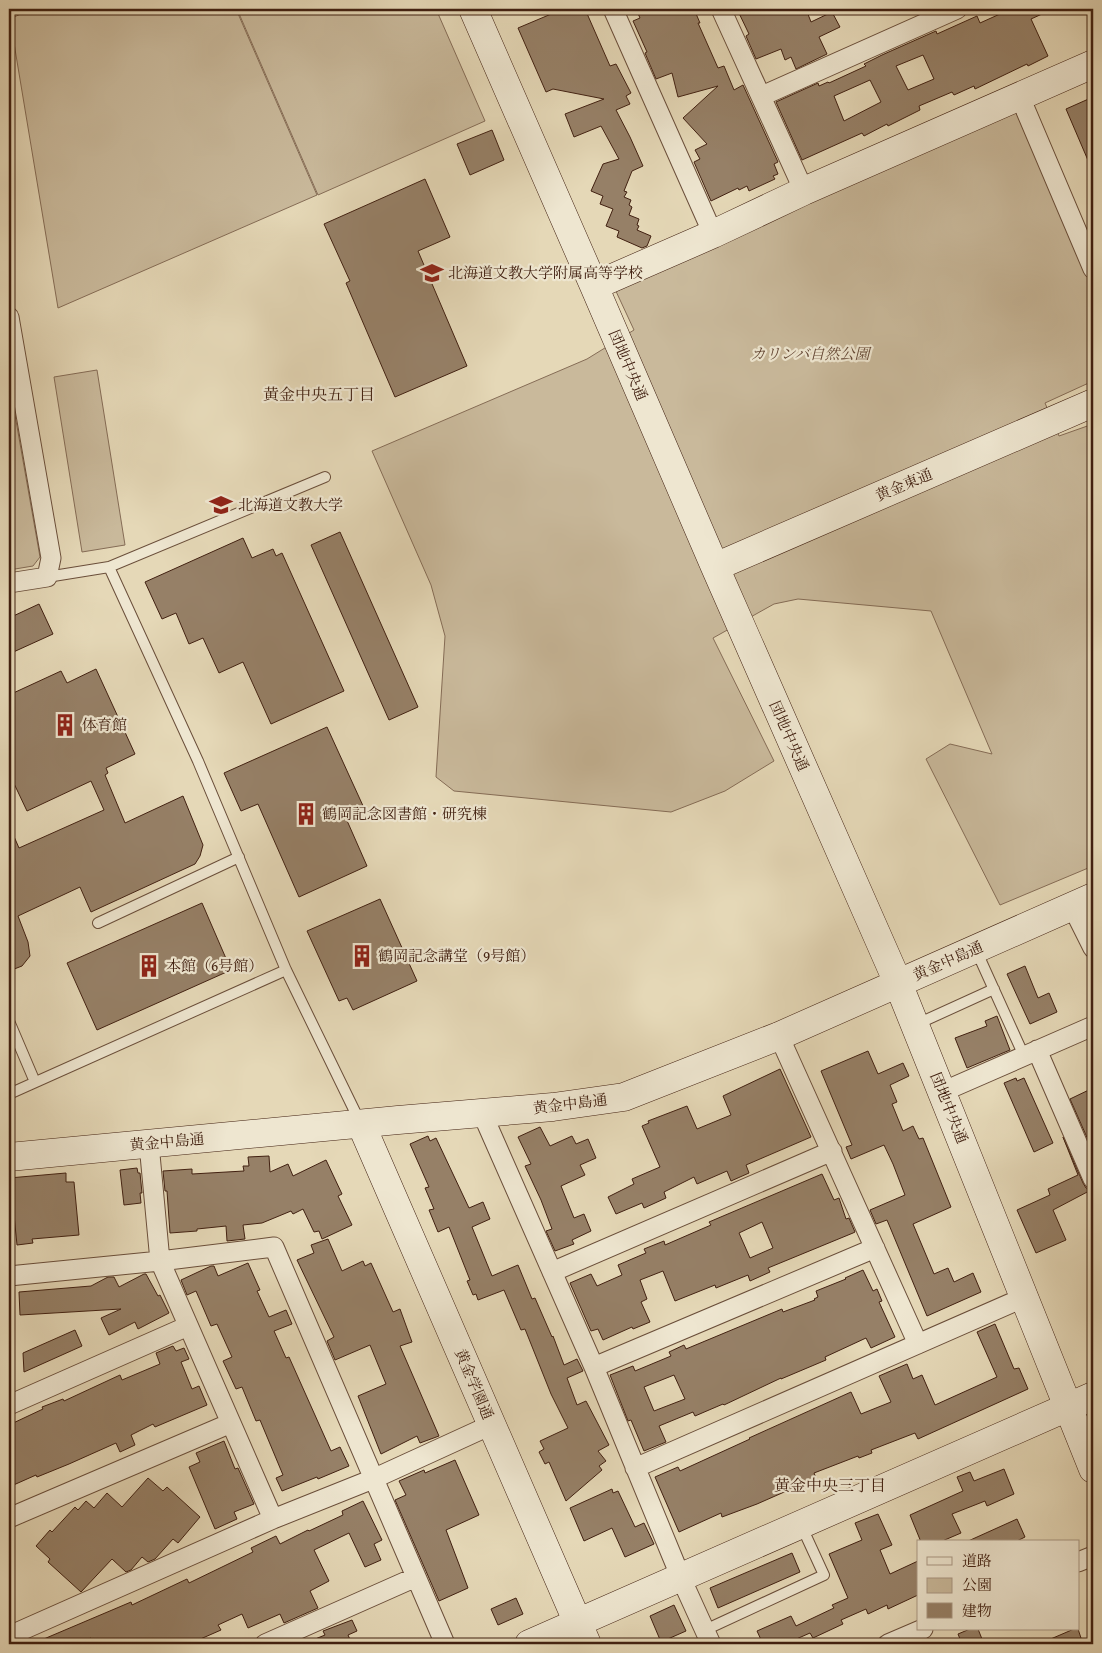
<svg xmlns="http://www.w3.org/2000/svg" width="1102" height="1653" viewBox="0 0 1102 1653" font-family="'Gentium Book Plus','Noto Serif JP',serif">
  <rect width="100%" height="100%" fill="#e5d8b7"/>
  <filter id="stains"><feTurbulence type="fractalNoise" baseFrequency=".004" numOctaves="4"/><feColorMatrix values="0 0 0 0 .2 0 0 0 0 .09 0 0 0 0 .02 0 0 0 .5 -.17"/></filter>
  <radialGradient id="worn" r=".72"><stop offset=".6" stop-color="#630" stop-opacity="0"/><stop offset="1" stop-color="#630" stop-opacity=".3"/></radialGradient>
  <path fill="#c9b99b" stroke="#856c56" d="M 27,9 L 236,9 L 317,195 L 58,308 L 10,19 L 27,11 Z
    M 237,9 L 436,9 L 485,121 L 318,195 Z
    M 1017,112 L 1093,285 L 1093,381 L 1045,403 L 1059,436 L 1093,424 L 1093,866 L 1000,905 L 926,759 L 950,744 L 992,754 L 931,611 L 798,599 L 774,604 L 713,638 L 774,761 L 725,791 L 671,812 L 454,791 L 436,777 L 445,636 L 431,585 L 372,451 L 587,359 L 634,330 L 614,287 Z
    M 97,370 L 125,545 L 82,552 L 54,377 Z
    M 9,381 L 40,557 L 33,566 L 9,570 Z"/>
  <path fill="#968067" stroke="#412011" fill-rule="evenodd" d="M 563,9 L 585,9 L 610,66 L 616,64 L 631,93 L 626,96 L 630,104 L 616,110 L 630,137 L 643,166 L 632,171 L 624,191 L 627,192 L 624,197 L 631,200 L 629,205 L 632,207 L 629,215 L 639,219 L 637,225 L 639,226 L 637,230 L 651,236 L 647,246 L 642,248 L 617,237 L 619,231 L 606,226 L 613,209 L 600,204 L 603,196 L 591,191 L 603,164 L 619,159 L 601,126 L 574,137 L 565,114 L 604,99 L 553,89 L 546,92 L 518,28 Z
    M 636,9 L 694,9 L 700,23 L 698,23 L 718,68 L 724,66 L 734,90 L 743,85 L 778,162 L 774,164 L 778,174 L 773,176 L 775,179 L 749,191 L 747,186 L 739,190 L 738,188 L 711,201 L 694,162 L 700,159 L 695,150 L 707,144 L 683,118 L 718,86 L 678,97 L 672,73 L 656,79 L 645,53 L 647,52 L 633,21 L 640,18 Z
    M 737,9 L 806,9 L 811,22 L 832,12 L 840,27 L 819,37 L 827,54 L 796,69 L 791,57 L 785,60 L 781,49 L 756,59 L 746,36 L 749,34 Z
    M 1011,9 L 1053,9 L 1031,19 L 1048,56 L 1028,66 L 1027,64 L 975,89 L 974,86 L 954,95 L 952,92 L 919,106 L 920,110 L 888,126 L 887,124 L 864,136 L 862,133 L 802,160 L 776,102 L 818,83 L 819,86 L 828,82 L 829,83 L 866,66 L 864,64 L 882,55 L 936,31 L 937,34 L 977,16 L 980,23 ZM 923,55 L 934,79 L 908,90 L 896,66 ZM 870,80 L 881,102 L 844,121 L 834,96 Z
    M 1093,97 L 1093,172 L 1066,109 Z
    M 492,130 L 504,160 L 470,175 L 457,144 Z
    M 425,179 L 450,237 L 418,251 L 467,366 L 395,397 L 346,283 L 350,281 L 324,224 Z
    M 340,532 L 418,707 L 389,720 L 311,545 Z
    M 243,538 L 252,558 L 273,549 L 276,556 L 282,553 L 344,691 L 271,724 L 243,662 L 219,673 L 203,638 L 189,644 L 176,613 L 162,619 L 145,582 Z
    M 39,604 L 53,634 L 9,654 L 9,618 Z
    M 96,669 L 135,754 L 106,768 L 108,773 L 105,775 L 125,823 L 183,796 L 203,845 L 200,856 L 195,864 L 91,912 L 80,887 L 18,916 L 28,942 L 30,956 L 22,966 L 9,971 L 9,825 L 19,848 L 104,810 L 91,781 L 27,811 L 9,773 L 9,695 L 61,671 L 67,683 Z
    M 327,727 L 364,808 L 345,816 L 367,866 L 299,897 L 258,804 L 241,811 L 224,773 Z
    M 380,899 L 417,981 L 353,1010 L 347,998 L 339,1001 L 307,931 Z
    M 202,903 L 231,970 L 97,1030 L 67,963 Z
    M 1025,966 L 1038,998 L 1049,993 L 1057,1012 L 1030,1024 L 1007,974 Z
    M 997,1016 L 1010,1050 L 967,1068 L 955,1038 L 987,1026 L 985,1021 Z
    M 868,1051 L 878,1074 L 903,1063 L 909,1076 L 890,1085 L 897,1102 L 892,1104 L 903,1131 L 913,1126 L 919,1139 L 923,1138 L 951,1207 L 913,1224 L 934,1274 L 948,1268 L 954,1282 L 973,1273 L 981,1292 L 927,1316 L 887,1220 L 876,1224 L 870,1210 L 905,1195 L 893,1164 L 884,1145 L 851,1159 L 846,1147 L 852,1145 L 821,1071 Z
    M 780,1069 L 811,1137 L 746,1165 L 749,1173 L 731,1181 L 727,1171 L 697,1184 L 694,1177 L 664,1192 L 666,1198 L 644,1208 L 642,1203 L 616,1214 L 608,1197 L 634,1184 L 632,1179 L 660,1167 L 642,1126 L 649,1123 L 648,1121 L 687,1106 L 697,1129 L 731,1115 L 723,1096 Z
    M 1016,1078 L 1017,1081 L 1024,1078 L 1053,1143 L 1034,1152 L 1004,1083 Z
    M 1093,1088 L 1093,1151 L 1070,1099 Z
    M 540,1127 L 550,1146 L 572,1136 L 576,1144 L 588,1139 L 596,1158 L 580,1165 L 585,1175 L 561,1186 L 574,1218 L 584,1214 L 591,1231 L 572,1240 L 574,1244 L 555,1251 L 546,1231 L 552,1229 L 541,1200 L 525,1166 L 531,1164 L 518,1137 Z
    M 428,1136 L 430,1141 L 436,1138 L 469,1208 L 483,1202 L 490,1219 L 472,1227 L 492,1276 L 518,1265 L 532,1299 L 535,1298 L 552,1337 L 553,1336 L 564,1365 L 577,1359 L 583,1371 L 567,1378 L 577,1405 L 586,1401 L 609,1445 L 598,1451 L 606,1461 L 599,1466 L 602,1470 L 566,1501 L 549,1462 L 545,1464 L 539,1452 L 544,1449 L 540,1441 L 568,1428 L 551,1394 L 525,1329 L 521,1330 L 504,1290 L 478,1300 L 476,1294 L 473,1295 L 467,1281 L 470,1280 L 449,1227 L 438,1232 L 429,1210 L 434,1209 L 425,1188 L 429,1187 L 410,1144 Z
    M 1063,1137 L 1083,1183 L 1086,1188 L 1091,1190 L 1053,1210 L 1066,1240 L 1036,1253 L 1017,1210 L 1050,1195 L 1048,1189 L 1078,1175 Z
    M 269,1156 L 270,1172 L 288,1164 L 293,1176 L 326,1160 L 342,1194 L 338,1196 L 352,1225 L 322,1239 L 319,1231 L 314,1232 L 303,1209 L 293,1214 L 291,1211 L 262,1223 L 243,1225 L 245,1239 L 227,1241 L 226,1226 L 197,1229 L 197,1231 L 170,1233 L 167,1191 L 165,1191 L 163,1171 L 192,1169 L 192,1174 L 244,1171 L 243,1166 L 249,1166 L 248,1157 Z
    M 137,1168 L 138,1173 L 140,1173 L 142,1193 L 140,1193 L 141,1203 L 124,1205 L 120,1170 Z
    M 66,1173 L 66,1182 L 74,1182 L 79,1235 L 32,1239 L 33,1243 L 17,1245 L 14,1215 L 9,1216 L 9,1178 Z
    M 822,1174 L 834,1200 L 839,1198 L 846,1219 L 849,1218 L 855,1232 L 853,1233 L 768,1268 L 770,1272 L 750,1281 L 748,1275 L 716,1288 L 715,1285 L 675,1301 L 663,1271 L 640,1280 L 647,1299 L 641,1302 L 650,1322 L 633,1329 L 632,1327 L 603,1340 L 598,1329 L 591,1331 L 570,1283 L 591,1274 L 597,1286 L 622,1275 L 618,1265 L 646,1253 L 644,1249 L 664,1241 L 665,1245 L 711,1225 L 709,1222 ZM 762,1222 L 773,1248 L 750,1258 L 739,1233 Z
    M 328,1239 L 342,1271 L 363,1261 L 365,1266 L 371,1263 L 393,1312 L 400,1309 L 412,1342 L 400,1346 L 439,1436 L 420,1443 L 417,1436 L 381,1454 L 358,1396 L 386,1384 L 370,1345 L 335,1360 L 327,1341 L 334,1337 L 297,1260 L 314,1253 L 311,1245 Z
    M 248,1263 L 260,1290 L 257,1291 L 269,1317 L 286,1310 L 292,1324 L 274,1331 L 286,1358 L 289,1357 L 331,1451 L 340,1447 L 349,1466 L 318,1479 L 317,1477 L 282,1491 L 276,1478 L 283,1475 L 260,1420 L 256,1421 L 242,1387 L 236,1389 L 223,1361 L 232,1357 L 217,1324 L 211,1326 L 196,1291 L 187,1295 L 181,1280 L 211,1266 L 214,1266 L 218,1276 Z
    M 863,1270 L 873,1291 L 877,1289 L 882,1301 L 879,1302 L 895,1337 L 871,1348 L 866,1338 L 825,1357 L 826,1360 L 781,1379 L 781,1378 L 724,1405 L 723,1404 L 695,1416 L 693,1412 L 659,1426 L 666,1442 L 644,1451 L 631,1420 L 628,1421 L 610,1375 L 633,1366 L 635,1371 L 671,1356 L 669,1352 L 684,1345 L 686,1349 L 782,1309 L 783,1312 L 815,1300 L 814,1299 L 818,1297 L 816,1291 L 846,1279 L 845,1278 ZM 674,1375 L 685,1399 L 654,1411 L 644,1387 Z
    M 144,1274 L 146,1274 L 158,1296 L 160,1295 L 169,1313 L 138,1329 L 135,1322 L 109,1335 L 101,1318 L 121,1309 L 20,1315 L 19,1292 L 91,1286 L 108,1277 L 114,1277 L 119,1287 Z
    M 995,1324 L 1014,1369 L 1019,1368 L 1028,1389 L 918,1439 L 915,1433 L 871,1450 L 872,1453 L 859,1458 L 858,1456 L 814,1473 L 816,1478 L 757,1504 L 722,1517 L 721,1513 L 679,1532 L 655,1477 L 678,1467 L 680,1471 L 750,1439 L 749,1438 L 851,1392 L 861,1414 L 891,1402 L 879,1376 L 907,1364 L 913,1379 L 922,1375 L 935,1405 L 997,1377 L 977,1332 Z
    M 75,1330 L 82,1346 L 24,1372 L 23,1353 Z
    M 173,1346 L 176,1351 L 184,1348 L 189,1359 L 181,1362 L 192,1389 L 199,1386 L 207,1405 L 155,1427 L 153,1424 L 131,1435 L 135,1445 L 120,1452 L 116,1443 L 69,1464 L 37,1477 L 36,1475 L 9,1487 L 9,1425 L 43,1409 L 42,1407 L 63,1399 L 64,1401 L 120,1375 L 122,1380 L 160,1364 L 156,1353 Z
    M 224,1441 L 235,1469 L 238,1468 L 254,1504 L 234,1512 L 237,1519 L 215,1529 L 189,1467 L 200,1462 L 196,1453 Z
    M 455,1460 L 479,1515 L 446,1530 L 468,1588 L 439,1601 L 395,1500 L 406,1495 L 399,1481 L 424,1470 L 425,1473 Z
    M 1004,1469 L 1014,1494 L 987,1506 L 985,1501 L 952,1514 L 961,1533 L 940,1542 L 921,1542 L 910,1515 L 963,1491 L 957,1477 L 970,1472 L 974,1481 Z
    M 148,1478 L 163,1491 L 167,1487 L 200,1517 L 178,1543 L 173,1539 L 155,1559 L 148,1562 L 142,1557 L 131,1570 L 126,1572 L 112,1559 L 81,1592 L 48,1562 L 50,1559 L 36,1546 L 50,1530 L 52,1532 L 75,1507 L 78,1510 L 86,1501 L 94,1508 L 107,1493 L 122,1507 Z
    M 612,1489 L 613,1493 L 618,1491 L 635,1527 L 644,1523 L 654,1544 L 625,1557 L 612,1528 L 584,1541 L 570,1508 Z
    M 363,1501 L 382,1540 L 374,1544 L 381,1560 L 365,1567 L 349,1533 L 314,1550 L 329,1581 L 310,1591 L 318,1608 L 284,1623 L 280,1614 L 248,1628 L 242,1614 L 218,1625 L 221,1630 L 189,1644 L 93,1644 L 91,1638 L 75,1644 L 32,1644 L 131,1602 L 132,1605 L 187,1579 L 189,1583 L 253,1552 L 251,1548 L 276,1536 L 280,1544 L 308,1530 L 309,1531 L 343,1515 L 342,1511 Z
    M 878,1514 L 892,1545 L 880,1550 L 890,1574 L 918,1561 L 918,1595 L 888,1609 L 887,1605 L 868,1614 L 866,1609 L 841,1620 L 843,1624 L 813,1638 L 810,1633 L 785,1644 L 763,1644 L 757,1631 L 791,1616 L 796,1626 L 834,1608 L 832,1605 L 848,1598 L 829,1554 L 862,1540 L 855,1523 Z
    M 1017,1519 L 1025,1537 L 1015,1542 L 966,1542 Z
    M 792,1553 L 800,1572 L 718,1608 L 710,1588 Z
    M 516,1598 L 523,1614 L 498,1625 L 491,1609 Z
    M 674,1605 L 686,1631 L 661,1642 L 650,1616 Z
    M 352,1620 L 357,1631 L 348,1635 L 352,1644 L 303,1644 L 325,1635 L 323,1631 Z
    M 970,1629 L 978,1629 L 984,1644 L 962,1644 L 958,1634 Z
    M 1074,1629 L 1078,1629 L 1083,1644 L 1039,1644 Z"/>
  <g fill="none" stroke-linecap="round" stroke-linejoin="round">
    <defs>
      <path id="lane" d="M 109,567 L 325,477
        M 47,577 L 109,567 L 198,761 L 286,970 L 360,1122
        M 98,923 L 239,857
        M 976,950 L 1024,1056
        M 9,1021 L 35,1082
        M 915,1025 L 994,989
        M 9,1094 L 286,970
        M 705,1630 L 824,1575 L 801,1525"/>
      <path id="street" d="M 613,9 L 713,234
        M 721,9 L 804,191
        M 762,96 L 957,9
        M 1020,97 L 1093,269
        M 9,317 L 51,558 L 47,577 L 9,583
        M 1072,906 L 1093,948
        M 779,1036 L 918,1344
        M 1037,1050 L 1093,1179
        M 942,1092 L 1093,1026
        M 482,1113 L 594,1367 L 681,1578 L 711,1644
        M 149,1144 L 160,1261 L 273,1519
        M 552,1272 L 832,1151
        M 9,1276 L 160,1261 L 274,1247 L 445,1644
        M 594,1367 L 875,1248
        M 9,1405 L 188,1326
        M 635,1468 L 1025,1297
        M 9,1518 L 231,1423
        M 1078,1562 L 1093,1556
        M 9,1636 L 273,1519 L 373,1479 L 491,1425
        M 265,1644 L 416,1577
        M 888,1644 L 923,1629"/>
      <path id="secondary" d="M 473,9 L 594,286 L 715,567 L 898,983 L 1093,1469
        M 594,286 L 713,234 L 804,191 L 1093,64
        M 715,567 L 1093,403
        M 361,1124 L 587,1644
        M 9,1157 L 398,1120 L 553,1107 L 624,1097 L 779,1036 L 1093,897
        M 529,1644 L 1093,1396"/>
    </defs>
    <use href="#lane" stroke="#6a4e3a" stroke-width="12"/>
    <use href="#street" stroke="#6a4e3a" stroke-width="21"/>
    <use href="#secondary" stroke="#412011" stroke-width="29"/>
    <use href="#lane" stroke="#eee6d0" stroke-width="10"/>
    <use href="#street" stroke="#eee6d0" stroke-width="19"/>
    <use href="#secondary" stroke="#eee6d0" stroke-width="28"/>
  </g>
  <defs>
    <symbol id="school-bare" viewBox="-9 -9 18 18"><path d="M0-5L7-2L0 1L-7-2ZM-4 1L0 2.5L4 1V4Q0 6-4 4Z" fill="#8f2418" stroke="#eee6d0" stroke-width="2.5" paint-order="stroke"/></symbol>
    <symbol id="university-bare" viewBox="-9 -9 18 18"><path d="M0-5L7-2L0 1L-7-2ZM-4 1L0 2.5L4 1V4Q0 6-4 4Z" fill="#8f2418" stroke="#eee6d0" stroke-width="2.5" paint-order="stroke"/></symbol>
    <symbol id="building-bare" viewBox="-9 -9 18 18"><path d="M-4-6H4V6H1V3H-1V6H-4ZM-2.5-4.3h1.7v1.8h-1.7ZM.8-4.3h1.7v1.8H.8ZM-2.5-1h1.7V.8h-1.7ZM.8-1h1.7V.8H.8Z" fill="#8f2418" stroke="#eee6d0" stroke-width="2.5" paint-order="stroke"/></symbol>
  </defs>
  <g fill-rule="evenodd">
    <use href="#school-bare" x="416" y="257" width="32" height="32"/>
    <use href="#university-bare" x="205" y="489" width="32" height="32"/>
    <use href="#building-bare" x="49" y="709" width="32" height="32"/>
    <use href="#building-bare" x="290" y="798" width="32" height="32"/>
    <use href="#building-bare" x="346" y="940" width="32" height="32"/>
    <use href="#building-bare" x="133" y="950" width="32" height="32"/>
  </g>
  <g text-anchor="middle" stroke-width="4.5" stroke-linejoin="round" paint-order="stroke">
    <g font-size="15" fill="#412011" stroke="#eee6d0" text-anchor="start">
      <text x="448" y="278">北海道文教大学附属高等学校</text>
      <text x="238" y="510">北海道文教大学</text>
      <text x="82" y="730">体育館</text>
      <text x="322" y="819">鶴岡記念図書館・研究棟</text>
      <text x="378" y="961">鶴岡記念講堂（9号館）</text>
      <text x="166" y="971">本館（6号館）</text>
    </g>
    <g font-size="15" font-style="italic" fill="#634634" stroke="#eee6d0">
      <text x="810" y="359">カリンバ自然公園</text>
    </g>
    <g font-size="15" fill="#412011" stroke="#eee6d0">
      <text transform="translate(628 365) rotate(67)" y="5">団地中央通</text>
      <text transform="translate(904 485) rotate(-23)" y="5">黄金東通</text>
      <text transform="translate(789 736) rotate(66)" y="5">団地中央通</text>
      <text transform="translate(948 961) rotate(-24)" y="5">黄金中島通</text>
      <text transform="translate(570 1104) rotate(-7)" y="5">黄金中島通</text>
      <text transform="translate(949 1108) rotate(68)" y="5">団地中央通</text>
      <text transform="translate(167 1142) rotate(-5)" y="5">黄金中島通</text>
      <text transform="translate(474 1384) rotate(67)" y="5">黄金学園通</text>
    </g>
    <g font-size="16" fill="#412011" stroke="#eee6d0">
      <text x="319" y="400">黄金中央五丁目</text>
      <text x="830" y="1491">黄金中央三丁目</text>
    </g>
  </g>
  <rect width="1102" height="1653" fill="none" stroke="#e5d8b7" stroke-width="30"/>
  <rect x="10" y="10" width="1082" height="1633" fill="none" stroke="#412011" stroke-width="2.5"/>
  <rect x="15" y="15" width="1072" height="1623" fill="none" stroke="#412011"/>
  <rect x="917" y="1540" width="162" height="90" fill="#eee6d0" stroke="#a99784"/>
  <rect x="927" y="1557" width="25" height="8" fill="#eee6d0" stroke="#a99784"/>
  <text x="962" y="1566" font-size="15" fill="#412011">道路</text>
  <rect x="927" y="1578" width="25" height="15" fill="#c9b99b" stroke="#a99784"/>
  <text x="962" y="1590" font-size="15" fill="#412011">公園</text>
  <rect x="927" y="1603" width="25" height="15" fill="#968067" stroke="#a99784"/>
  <text x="962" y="1616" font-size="15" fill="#412011">建物</text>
  <rect width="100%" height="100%" filter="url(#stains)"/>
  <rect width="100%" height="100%" fill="url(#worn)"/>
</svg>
